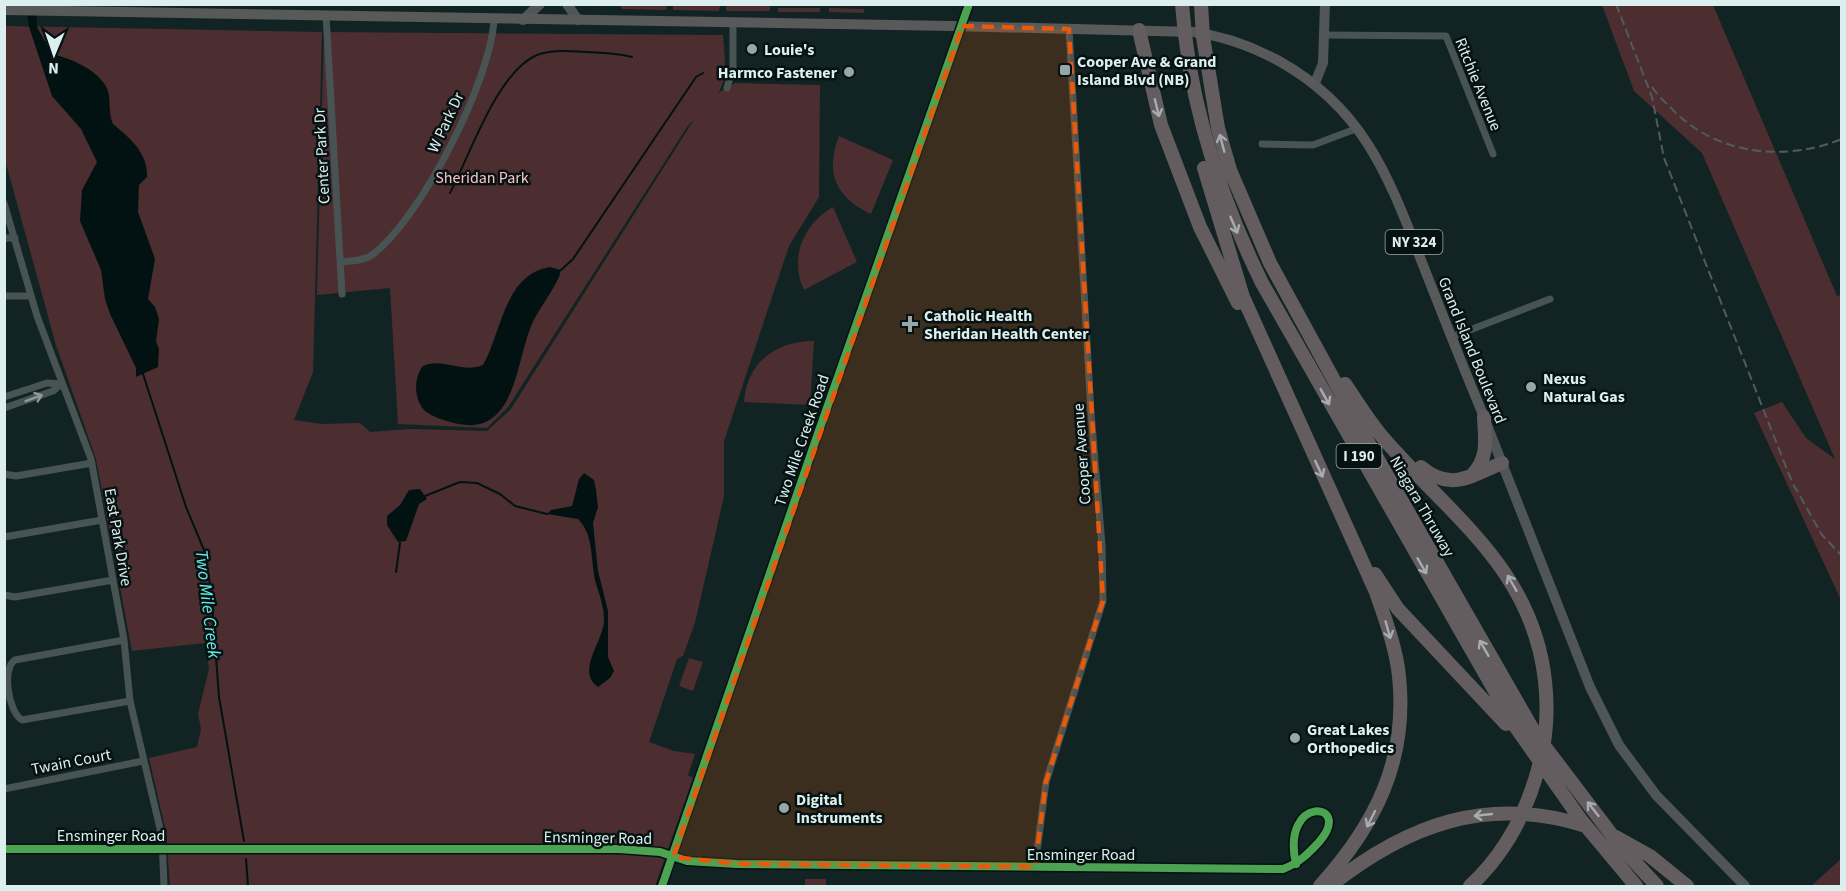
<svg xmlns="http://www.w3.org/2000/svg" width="1846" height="891" viewBox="0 0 1846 891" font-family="'Source Sans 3',sans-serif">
  <rect width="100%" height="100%" fill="#112423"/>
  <path fill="#4c2e30" d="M 620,5 L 667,4 L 667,5 L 666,10 L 622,9 Z
    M 673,5 L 720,5 L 719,11 L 673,10 Z
    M 726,5 L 770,5 L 770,11 L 726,11 Z
    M 1602,5 L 1713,5 L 1837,296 L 1841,295 L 1841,600 L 1754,413 L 1782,402 L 1806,438 L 1835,459 L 1702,153 L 1634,91 Z
    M 778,8 L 820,8 L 820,12 L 778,12 Z
    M 829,8 L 864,9 L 864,13 L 829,12 Z
    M 5,26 L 322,32 L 313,372 L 294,420 L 322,424 L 360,423 L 370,432 L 410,429 L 487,431 L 511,409 L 695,118 L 687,127 L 508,407 L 487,428 L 398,424 L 390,288 L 317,295 L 324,32 L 723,35 C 724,53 729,77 718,93 L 735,83 L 820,85 L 819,197 L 789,246 L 724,441 L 724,496 L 695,623 L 683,656 L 677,659 L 649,742 L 674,751 L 695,754 L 688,775 L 693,778 L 655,886 L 170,886 L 166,832 L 149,758 L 197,747 L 201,729 L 198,714 L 209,669 L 205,643 L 132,651 L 96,459 L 56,345 L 5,160 Z
    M 839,136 L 893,160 L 871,214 C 835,197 825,172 839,136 Z
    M 833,207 L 857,262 L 804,290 C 789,259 803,224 833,207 Z
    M 814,341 L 810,405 L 744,402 C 747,362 776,341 814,341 Z
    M 689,658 L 703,662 L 693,691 L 679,686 Z
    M 1841,859 L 1841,886 L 1811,886 Z
    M 805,879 L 826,879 L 826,886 L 805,886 Z"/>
  <path fill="#021212" d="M 26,5 L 36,5 L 37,27 L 52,54 C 71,58 106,73 109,95 C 110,105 109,115 113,124 C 130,138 148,153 147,177 L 139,185 L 138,212 L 155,259 L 148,299 L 155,307 L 159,319 L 156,341 L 159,349 L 158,367 L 136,377 L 136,368 L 110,314 L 105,299 L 101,270 L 80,221 L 82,190 L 97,162 L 81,129 L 52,96 L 29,27 Z
    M 550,267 L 561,270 L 559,277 C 551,295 537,310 530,329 C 516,365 514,435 459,424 C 448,422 435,418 425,411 C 414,400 413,379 423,366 C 443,357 463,374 483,365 C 501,335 504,274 550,267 Z
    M 584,473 L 594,480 L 596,490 L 598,507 L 593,523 L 594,533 L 598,571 L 608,611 L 608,657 L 614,671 L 610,678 L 598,687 C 575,671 604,641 604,620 C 604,607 600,596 596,584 C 590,562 595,536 578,519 L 547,514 L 551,510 L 572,506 L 579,479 Z
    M 420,489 L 427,499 L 419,504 L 406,541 L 398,542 L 387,525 L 387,516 L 400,505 L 409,490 Z"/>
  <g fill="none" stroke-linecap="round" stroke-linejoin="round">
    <path stroke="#021212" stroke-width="2" d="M 450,193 C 470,155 497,72 537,55 C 552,49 571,51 587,52 C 602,53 617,53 632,57
      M 561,270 L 573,259 L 696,77 L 703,73
      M 143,374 L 186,507 L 204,550 L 211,590 L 219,697 L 244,841
      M 425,496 L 460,482 L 477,483 L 500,494 L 515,506 L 547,514
      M 396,572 L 400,543
      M 246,859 L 248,886"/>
    <path stroke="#475453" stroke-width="7" d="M 326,15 L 342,294
      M 1325,35 L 1446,36 L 1493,154
      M 727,88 L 733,67 L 733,22
      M 1262,144 L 1313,145 L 1358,128
      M 4,203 L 37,316 L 91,459 L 124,640 L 130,701 L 162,837 L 164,886
      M 4,238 L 15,238
      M 341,262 C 350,261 364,261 372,255 C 422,217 490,82 494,20
      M 4,296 L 31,296
      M 1452,337 L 1550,299
      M 4,397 L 47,383 L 61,384
      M 4,408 L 53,391 L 61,384
      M 4,474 L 16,476 L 92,463
      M 4,537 L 102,520
      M 4,595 L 15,597 L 113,580
      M 124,640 L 15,660 C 1,669 9,713 22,720 L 130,701
      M 4,789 L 143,761
      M 673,857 L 687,861 L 737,864 L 1283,869 C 1299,863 1308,854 1319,842 C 1355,801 1280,794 1296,864
      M 1035,867 L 1046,782 L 1103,601 L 1102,545 L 1091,412 L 1069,29"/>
    <path stroke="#505657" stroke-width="10" d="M 567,4 L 578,20
      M 523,20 L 540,4
      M 1315,83 L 1323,63 L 1325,4
      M 1487,425 L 1590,687 L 1619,745 L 1656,795 L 1745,886
      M 4,849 L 619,849 L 660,852 L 673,857
      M 662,886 L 816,439 L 969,4"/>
    <path stroke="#585959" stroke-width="10" d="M 4,10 L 952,26 L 1193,32 C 1224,36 1253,47 1279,61 C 1365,109 1389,178 1423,265 C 1443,316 1463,367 1484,417"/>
    <path stroke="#645d5f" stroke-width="14" d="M 1182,4 C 1189,103 1219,195 1262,283 L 1515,726 L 1581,820 L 1636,886
      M 1201,4 L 1203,37 L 1218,128 L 1230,170 L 1270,263 L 1364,435 L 1536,735 L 1621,847 L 1657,886
      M 1139,30 L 1161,125 L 1200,227 L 1238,303
      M 1204,168 L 1243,297 L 1376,592 C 1385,619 1396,647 1399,676 C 1408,761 1375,825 1320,886
      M 1345,384 C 1358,403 1370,423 1385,440 C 1452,517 1533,570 1545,681 C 1548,708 1547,735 1540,762 C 1528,810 1507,852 1470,886
      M 1421,467 C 1450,492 1471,476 1502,463
      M 1473,474 C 1489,457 1485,439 1484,417
      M 1375,574 L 1398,609 L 1506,724
      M 1616,837 L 1650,856 L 1687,886
      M 1330,886 C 1408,824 1488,795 1586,826"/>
    <path stroke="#505c5c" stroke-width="2" stroke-dasharray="9 4.5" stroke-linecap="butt" d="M 1616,4 L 1652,97 L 1664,158 L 1792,482 L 1822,535 L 1842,556
      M 1693,4 L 1738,4
      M 1652,87 C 1658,96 1666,103 1674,111 C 1718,155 1785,162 1842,139"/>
    <defs>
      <path id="cycleway" d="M 4,849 L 619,849 L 660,852 L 687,861 L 737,864 L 1283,869 C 1299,863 1308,854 1319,842 C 1355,801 1280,794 1296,864
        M 662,886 L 816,439 L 969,4"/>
    </defs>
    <use href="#cycleway" stroke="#051211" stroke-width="11"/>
    <use href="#cycleway" stroke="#4ca352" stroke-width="8"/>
  </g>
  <defs><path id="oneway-shaft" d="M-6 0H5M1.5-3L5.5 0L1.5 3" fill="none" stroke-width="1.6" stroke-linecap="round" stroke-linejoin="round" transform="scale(1.5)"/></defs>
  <g stroke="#a6adae">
    <use href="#oneway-shaft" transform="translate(1157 108) rotate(76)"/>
    <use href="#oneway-shaft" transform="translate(1222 143) rotate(-105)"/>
    <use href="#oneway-shaft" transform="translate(1234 225) rotate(67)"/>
    <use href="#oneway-shaft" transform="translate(1325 397) rotate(61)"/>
    <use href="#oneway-shaft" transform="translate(1319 469) rotate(65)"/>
    <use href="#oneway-shaft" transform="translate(1422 566) rotate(60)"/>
    <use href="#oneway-shaft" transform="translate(1512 583) rotate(-120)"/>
    <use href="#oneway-shaft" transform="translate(1388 630) rotate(74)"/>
    <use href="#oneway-shaft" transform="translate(1484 648) rotate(-120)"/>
    <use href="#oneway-shaft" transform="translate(1593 809) rotate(-128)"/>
    <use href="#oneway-shaft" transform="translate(1483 815) rotate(174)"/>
    <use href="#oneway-shaft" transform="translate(1371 819) rotate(117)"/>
  </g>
  <use stroke="#8a9999" href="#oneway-shaft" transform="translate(34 398) rotate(-21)"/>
  <path fill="#e8590c" fill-opacity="0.2" stroke="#e8590c" stroke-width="4.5" stroke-dasharray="12 8" stroke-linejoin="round" d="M 962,26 L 1069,29 L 1103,601 L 1046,782 L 1035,867 L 737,864 L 673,857 Z"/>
  <g fill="#95a7a7" stroke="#051211" stroke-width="2">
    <circle cx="752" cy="49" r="6"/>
    <rect x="1059" y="64" width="12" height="12" rx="3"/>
    <circle cx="849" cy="72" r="6"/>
    <path d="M907 315h6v6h6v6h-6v6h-6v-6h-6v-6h6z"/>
    <circle cx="1531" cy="387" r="6"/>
    <circle cx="1295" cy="738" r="6"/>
    <circle cx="784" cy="808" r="6"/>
  </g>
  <g text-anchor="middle" stroke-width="5" stroke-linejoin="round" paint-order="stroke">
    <g fill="#051211" stroke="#9cacac" stroke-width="1.5">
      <rect x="1385.5" y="230" width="57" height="24" rx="4.5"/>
      <rect x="1336.5" y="444" width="45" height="24" rx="4.5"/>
    </g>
    <g font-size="15" font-weight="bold" fill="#dceeee">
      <text x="1414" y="247">NY 324</text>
      <text x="1359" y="461">I 190</text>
    </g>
    <g font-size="16" font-weight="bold" fill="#dceeee" stroke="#051211" text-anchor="start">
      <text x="764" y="55">Louie's</text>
      <text x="1077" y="67">Cooper Ave &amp; Grand<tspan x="1077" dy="18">Island Blvd (NB)</tspan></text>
      <text x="837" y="78" text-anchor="end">Harmco Fastener</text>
      <text x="924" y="321">Catholic Health<tspan x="924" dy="18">Sheridan Health Center</tspan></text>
      <text x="1543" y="384">Nexus<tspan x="1543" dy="18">Natural Gas</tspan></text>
      <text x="1307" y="735">Great Lakes<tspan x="1307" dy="18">Orthopedics</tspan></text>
      <text x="796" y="805">Digital<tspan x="796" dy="18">Instruments</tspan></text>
    </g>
    <g font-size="16" fill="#dceeee" stroke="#051211">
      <text transform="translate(1479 84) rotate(68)" y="6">Ritchie Avenue</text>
      <text transform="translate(445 122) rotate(-65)" y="6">W Park Dr</text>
      <text transform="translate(321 156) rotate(-93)" y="6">Center Park Dr</text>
      <text transform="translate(1473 350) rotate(68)" y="6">Grand Island Boulevard</text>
      <text transform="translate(801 440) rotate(-71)" y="6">Two Mile Creek Road</text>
      <text transform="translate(1081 454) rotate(-94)" y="6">Cooper Avenue</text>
      <text transform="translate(1423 506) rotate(60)" y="6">Niagara Thruway</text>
      <text transform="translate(119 537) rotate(80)" y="6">East Park Drive</text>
      <text transform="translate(71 761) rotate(-11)" y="6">Twain Court</text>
      <text x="111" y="841">Ensminger Road</text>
      <text transform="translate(598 837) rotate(1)" y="6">Ensminger Road</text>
      <text x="1081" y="860">Ensminger Road</text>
    </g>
    <g font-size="16" fill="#fec3c6" stroke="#051211">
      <text x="482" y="183">Sheridan Park</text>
    </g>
    <g font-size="18" font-style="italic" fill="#6ae9e7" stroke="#051211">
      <text transform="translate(208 604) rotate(83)" y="6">Two Mile Creek</text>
    </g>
  </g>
  <rect width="1846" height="891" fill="none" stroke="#dceeee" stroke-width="12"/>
  <g transform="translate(54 54) rotate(182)" stroke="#051211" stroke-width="4.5" paint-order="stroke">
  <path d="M0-4.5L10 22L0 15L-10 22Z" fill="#dceeee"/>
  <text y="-9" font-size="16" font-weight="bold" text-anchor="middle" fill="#dceeee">N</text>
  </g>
</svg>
